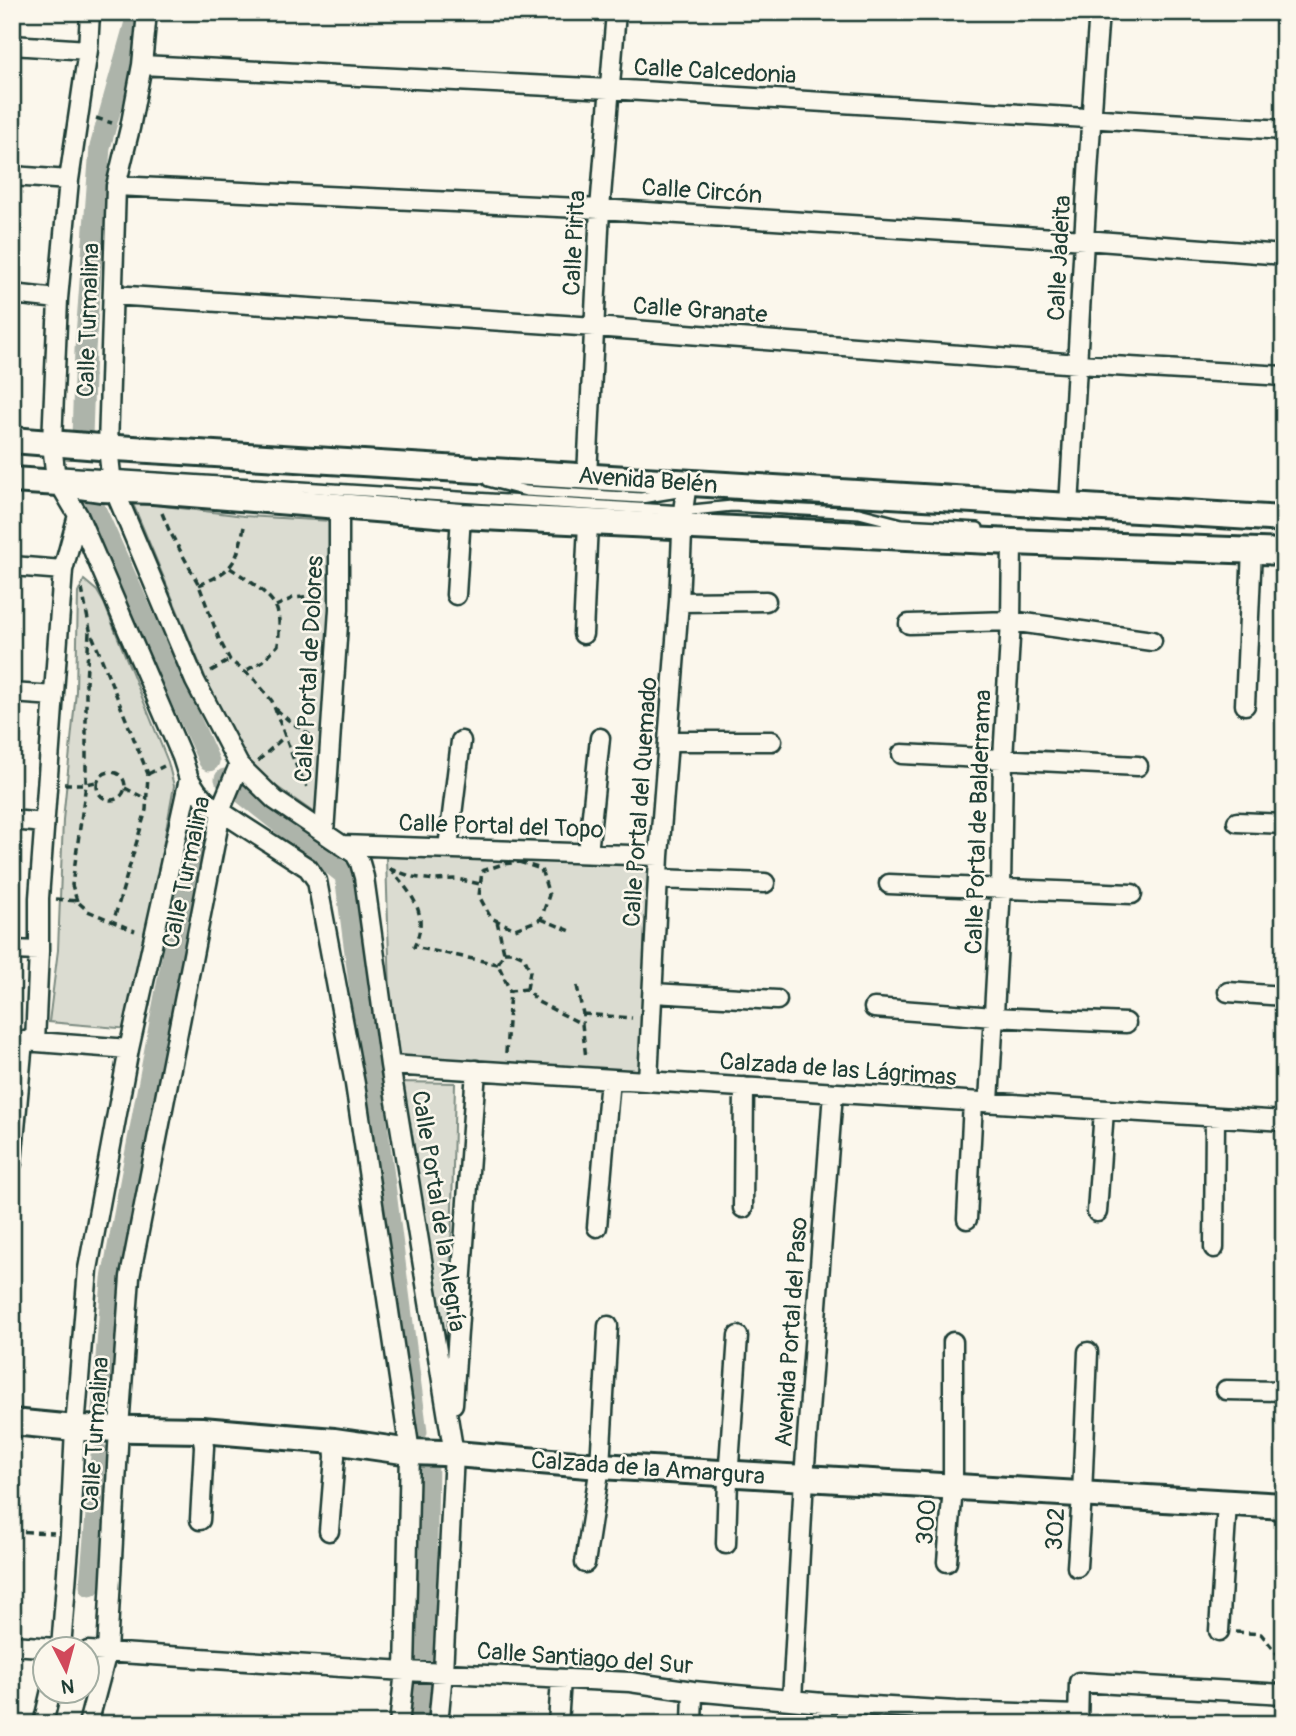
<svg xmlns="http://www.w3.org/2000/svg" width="1296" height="1736" viewBox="0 0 1296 1736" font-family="Pangolin,sans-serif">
  <rect width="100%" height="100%" fill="#fbf7ec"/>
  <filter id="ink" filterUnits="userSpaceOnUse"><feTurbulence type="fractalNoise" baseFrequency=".0143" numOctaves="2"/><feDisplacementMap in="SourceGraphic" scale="14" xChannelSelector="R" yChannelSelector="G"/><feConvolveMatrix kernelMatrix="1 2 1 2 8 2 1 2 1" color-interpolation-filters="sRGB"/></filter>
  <g filter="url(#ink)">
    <path fill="#dbdcd1" stroke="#7d8c82" stroke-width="2" d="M 133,504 L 156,505 L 244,516 L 331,521 L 332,600 L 320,817 L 240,761 Z
      M 84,580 L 97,591 L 104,603 L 168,762 L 174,786 L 130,1029 L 49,1022 L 58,950 L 63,820 L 76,691 L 78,593 Z
      M 463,855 L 663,864 L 648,1074 L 392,1059 L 386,857 Z
      M 401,1082 L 455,1083 L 448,1377 Z"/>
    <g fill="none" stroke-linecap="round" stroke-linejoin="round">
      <path stroke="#adb4aa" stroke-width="21" d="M 82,436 L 85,350 L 100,147 L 137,15 L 136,12
        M 88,493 L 209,761
        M 225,779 L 345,875 L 417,1432
        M 102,1410 L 112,1279 L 201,803
        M 90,1586 L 101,1455
        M 425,1664 L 428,1459
        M 420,1724 L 423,1689"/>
      <defs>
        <path id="lane" d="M 61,472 L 683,511 L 732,506 L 859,513 L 902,524 L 978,528
          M 488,481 L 526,491 L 641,498 L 678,492"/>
        <path id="street" d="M 147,12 L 142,65 L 130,128 L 116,186 L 108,447 L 111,475 L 114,489 L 195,681 L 239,765 L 275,800 L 355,854 L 360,863 L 364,877 L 390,1065 L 454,1454 L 443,1672 L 438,1724
          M 12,45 L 88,50
          M 142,65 L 609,89 L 1284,130
          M 12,176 L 69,180
          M 116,186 L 600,209 L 1085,240 L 1284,255
          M 12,294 L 58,299
          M 113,295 L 595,327 L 1078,364 L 1284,376
          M 587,476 L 600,209 L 616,12
          M 1069,506 C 1079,342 1086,177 1099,12
          M 12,566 L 63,570
          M 456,595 L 461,516
          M 679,602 L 766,601
          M 909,624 L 1011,621 L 1152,641
          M 583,634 L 588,523
          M 12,693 L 54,696
          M 1245,705 L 1252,550
          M 668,741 L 772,741
          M 902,754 L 1138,766
          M 189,779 L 197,791 L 208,803 L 308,868 L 317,881 L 355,1084 L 410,1452 L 405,1671 L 399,1724
          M 12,820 L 44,823
          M 1237,822 L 1284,824
          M 324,833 L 339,609 L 339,507
          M 341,845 L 659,856
          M 448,848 L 461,741
          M 588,853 L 600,738
          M 658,879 L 765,883
          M 889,884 L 1132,894
          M 12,950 L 39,951
          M 1228,992 L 1284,996
          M 653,993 L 777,1000
          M 874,1008 L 994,1017 L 1126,1023
          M 24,1041 L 129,1049
          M 35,1042 L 39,951 L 39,898 L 63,570 L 78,515
          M 390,1065 L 1284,1121
          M 648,1081 L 659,856 L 679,602 L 683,511 L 687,483
          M 989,1102 L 1001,888 L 1003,759 L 1011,621 L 1012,542
          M 12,1163 L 23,1041
          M 743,1208 L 744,1087
          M 1097,1212 L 1104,1110
          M 967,1219 L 973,1102
          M 597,1227 L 610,1079
          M 1214,1248 L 1215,1117
          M 1226,1390 L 1284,1391
          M 453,1404 L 476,1070
          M 200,1520 L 204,1447 L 202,1430
          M 329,1531 L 335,1457 L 334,1441
          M 726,1544 L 728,1479 L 738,1336
          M 947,1562 L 953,1487 L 953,1342
          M 585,1563 L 600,1466 L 608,1326
          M 1077,1567 L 1082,1495 L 1088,1352
          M 1219,1631 L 1227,1503
          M 12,1645 L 56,1648
          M 61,1648 L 70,1534 L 75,1428 L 88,1269 L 129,1049 L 189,779 L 182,757 L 78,515 L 59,483 L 55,471 L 52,443 L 58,299 L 69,180 L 88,50 L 90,12
          M 88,1651 L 405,1671 L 630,1682 L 693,1691 L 823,1703 L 956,1711 L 1078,1715
          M 792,1700 L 804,1478 L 833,1093
          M 43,1724 L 51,1690
          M 88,1724 L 107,1652 L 119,1428 L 130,1277 L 221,812 L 224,801 L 239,765
          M 558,1724 L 561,1679
          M 692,1724 L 693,1691
          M 821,1724 L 823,1703
          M 1078,1724 L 1079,1682 L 1284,1694"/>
        <path id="secondary" d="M 12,440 L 100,447 L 1284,519
          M 12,480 L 59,483 L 101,489 L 153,491 L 461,516 L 1012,542 L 1284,552
          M 12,1422 L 75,1428 L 202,1430 L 334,1441 L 410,1452 L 443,1453 L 600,1466 L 1284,1506"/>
      </defs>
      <use href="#lane" stroke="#1f3d34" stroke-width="14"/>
      <use href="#street" stroke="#1f3d34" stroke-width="23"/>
      <use href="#secondary" stroke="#1f3d34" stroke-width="30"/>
      <path stroke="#1f3d34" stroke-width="3.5" stroke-dasharray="7 5" stroke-linecap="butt" d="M 96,118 L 112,123
        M 162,513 L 169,530 L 199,585 L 219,639 L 230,660 L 255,680 L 272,701 L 295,763 L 307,787
        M 230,568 C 244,577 265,590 275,605 C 281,616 279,633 278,645 L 263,661 L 245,671
        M 199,585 C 237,569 237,560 245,522
        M 82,589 L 90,630 L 148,774 L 146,810 L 113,923
        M 276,606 L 293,598 L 321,595
        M 211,671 L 230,660
        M 276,709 L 287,719 L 311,736
        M 258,761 L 286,735
        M97 786a14 14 0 1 1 28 0a14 14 0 1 1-28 0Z
        M 148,774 L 164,766
        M 64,784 L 86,784 L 96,782
        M 125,788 L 146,799
        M 519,862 L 541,869 L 549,895 L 541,919 L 515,929 L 491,918 L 479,896 L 482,871 L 503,864 Z
        M 390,868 C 412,895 430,913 414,947 L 498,964
        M 390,869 L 413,877 L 434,880 L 457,879 L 480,884
        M 56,899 L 77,901 L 88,911 L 135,931
        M 77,901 L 72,885 L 86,784 L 86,682 L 89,632
        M 541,919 L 571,931
        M 497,921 L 504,952
        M 577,986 L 583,1014 L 582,1024
        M 527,989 L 510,991 L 498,964 L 504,952 L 513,952 L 524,957 L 530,971 L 527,989 L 538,1002 L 582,1024 L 586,1058
        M 583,1014 L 632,1018
        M 506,1053 L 510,991
        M 12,1531 L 54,1533
        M 1236,1632 L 1261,1634 L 1284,1662"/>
      <use href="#lane" stroke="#fbf7ec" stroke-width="9"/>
      <use href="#street" stroke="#fbf7ec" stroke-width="18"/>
      <use href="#secondary" stroke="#fbf7ec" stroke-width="24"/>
    </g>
  </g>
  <g text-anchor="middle" stroke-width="5" stroke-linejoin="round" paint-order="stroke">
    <g font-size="24" fill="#1f3d34" stroke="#fbf7ec">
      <text transform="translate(715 71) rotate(3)" y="8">Calle Calcedonia</text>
      <text transform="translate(702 191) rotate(4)" y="8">Calle Circón</text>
      <text transform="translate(574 243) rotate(-87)" y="8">Calle Pirita</text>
      <text transform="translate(1059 258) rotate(-87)" y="8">Calle Jadeita</text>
      <text transform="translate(700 310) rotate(4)" y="8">Calle Granate</text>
      <text transform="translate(88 320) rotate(-88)" y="8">Calle Turmalina</text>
      <text transform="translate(648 480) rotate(4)" y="8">Avenida Belén</text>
      <text transform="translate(309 669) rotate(-87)" y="8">Calle Portal de Dolores</text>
      <text transform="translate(640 802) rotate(-86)" y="8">Calle Portal del Quemado</text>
      <text transform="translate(978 822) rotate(-88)" y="8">Calle Portal de Balderrama</text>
      <text transform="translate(501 826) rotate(2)" y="8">Calle Portal del Topo</text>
      <text transform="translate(186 872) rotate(-78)" y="8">Calle Turmalina</text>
      <text transform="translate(838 1069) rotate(4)" y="8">Calzada de las Lágrimas</text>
      <text transform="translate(439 1211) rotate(81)" y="8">Calle Portal de la Alegría</text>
      <text transform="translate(791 1332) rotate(-86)" y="8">Avenida Portal del Paso</text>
      <text transform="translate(95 1434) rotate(-86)" y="8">Calle Turmalina</text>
      <text transform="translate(648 1468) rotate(4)" y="8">Calzada de la Amargura</text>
      <text transform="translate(926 1522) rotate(-86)" y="8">300</text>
      <text transform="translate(1055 1529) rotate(-86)" y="8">302</text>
      <text transform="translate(585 1658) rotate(4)" y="8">Calle Santiago del Sur</text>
    </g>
  </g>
  <rect width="1296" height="1736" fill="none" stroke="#fbf7ec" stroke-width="42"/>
  <rect x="21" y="21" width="1254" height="1694" fill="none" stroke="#1f3d34" stroke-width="2.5" filter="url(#ink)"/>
  <g transform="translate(66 1670) rotate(174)"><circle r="33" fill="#fbf7ec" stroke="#a3ada2" stroke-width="2"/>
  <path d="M0-5L12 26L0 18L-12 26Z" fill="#d1495b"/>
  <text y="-10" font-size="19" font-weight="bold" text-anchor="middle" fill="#1f3d34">N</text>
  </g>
</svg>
